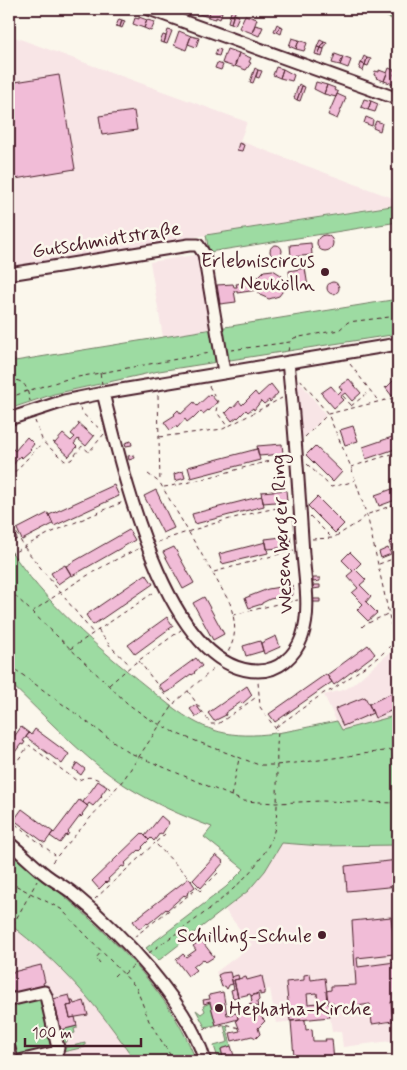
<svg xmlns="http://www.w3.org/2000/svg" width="407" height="1070" viewBox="0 0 407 1070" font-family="Mynerve,sans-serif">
  <rect width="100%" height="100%" fill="#fbf7ec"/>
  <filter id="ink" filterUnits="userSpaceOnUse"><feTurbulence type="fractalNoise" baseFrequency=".02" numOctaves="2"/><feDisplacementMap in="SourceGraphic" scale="10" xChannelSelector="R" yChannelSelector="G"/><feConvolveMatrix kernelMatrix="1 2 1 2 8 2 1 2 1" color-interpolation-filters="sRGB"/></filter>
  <g filter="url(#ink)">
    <path fill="#f8e5e6" d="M 9,35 L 247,122 L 240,141 L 398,200 L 398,204 L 9,267 Z
      M 201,254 L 213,329 L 163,337 L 150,262 Z
      M 300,382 L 326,415 L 299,442 L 294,384 Z
      M 393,650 L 398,658 L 398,715 L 341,731 L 324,695 L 346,689 L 352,685 Z
      M 281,843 L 321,846 L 398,845 L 398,1040 L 343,1047 L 341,1031 L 332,1032 L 330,1017 L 276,1023 L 270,989 L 265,990 L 264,994 L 260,995 L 259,992 L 258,994 L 251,996 L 250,994 L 233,998 L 231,990 L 234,989 L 233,984 L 229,985 L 227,989 L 225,987 L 222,987 L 216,972 L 252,945 L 225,910 L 248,891 L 258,880 L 265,871 Z
      M 16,929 L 57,964 L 80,988 L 108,1022 L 135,1061 L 9,1061 L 9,936 Z"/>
    <path fill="#9ddba2" stroke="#747d66" d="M 366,9 L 398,9 L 398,21 Z
      M 398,205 L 398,222 L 209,252 L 206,235 Z
      M 398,299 L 398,334 L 159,371 L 54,394 L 9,409 L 9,339 L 12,357 L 15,361 Z
      M 9,548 C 44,602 97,647 147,687 C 171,706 194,727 225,733 C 261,740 301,728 337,721 L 342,730 L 398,715 L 398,845 L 321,846 L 282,843 L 265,871 L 248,891 L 158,961 L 146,948 L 226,887 L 244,869 L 204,837 L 212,827 C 182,816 153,803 126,786 C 85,760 45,716 9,682 Z
      M 9,852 C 77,904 167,979 196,1061 L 135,1061 C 100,1008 60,962 9,924 Z
      M 41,995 L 55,1050 L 85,1043 L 85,1047 L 23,1061 L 13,1059 L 9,1039 L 9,1002 Z
      M 210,1003 L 216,1025 L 205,1027 L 196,1010 L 201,1014 L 205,1011 L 203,1006 Z
      M 224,1025 L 229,1026 L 227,1028 L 231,1046 L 221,1049 L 223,1060 L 219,1061 L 214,1046 L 228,1042 Z
      M 77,1026 L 77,1028 L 74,1029 L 75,1033 L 66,1036 L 67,1042 L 60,1043 L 57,1031 Z"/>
    <path fill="#f1bcd7" stroke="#4a1f2b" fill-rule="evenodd" d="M 101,9 L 109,9 L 107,15 L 100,12 Z
      M 197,9 L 211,9 L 208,17 L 196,13 Z
      M 211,9 L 222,12 L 220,19 L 216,17 L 216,19 L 208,17 Z
      M 232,9 L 236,10 L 233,16 L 230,15 Z
      M 234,14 L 239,16 L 235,25 L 231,23 Z
      M 230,15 L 233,16 L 231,23 L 228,22 Z
      M 245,15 L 257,19 L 252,33 L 239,28 Z
      M 139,17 L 147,20 L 144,28 L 133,24 L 135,18 L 139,19 Z
      M 119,19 L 122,20 L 120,27 L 116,26 Z
      M 122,20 L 125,21 L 122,28 L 120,27 Z
      M 147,20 L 155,22 L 151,31 L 144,28 Z
      M 277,24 L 280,26 L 277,32 L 274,31 Z
      M 255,25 L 263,27 L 259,36 L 252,33 Z
      M 280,26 L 283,27 L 281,34 L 277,32 Z
      M 168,30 L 172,31 L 167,44 L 164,43 Z
      M 179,31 L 191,36 L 186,50 L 174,45 Z
      M 163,35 L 166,36 L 164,43 L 160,42 Z
      M 191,36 L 199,38 L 196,47 L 188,44 Z
      M 292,38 L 299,40 L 296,49 L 289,46 Z
      M 299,40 L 307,43 L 304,51 L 296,49 Z
      M 320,40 L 324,42 L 321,48 L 317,47 Z
      M 324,42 L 327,43 L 324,49 L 321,48 Z
      M 317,47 L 321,48 L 318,55 L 315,54 Z
      M 321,48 L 324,49 L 322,57 L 318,55 Z
      M 217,49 L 221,50 L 219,56 L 215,55 Z
      M 227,49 L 239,53 L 234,67 L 222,63 Z
      M 239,53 L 251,58 L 249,62 L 251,63 L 246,70 L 235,66 Z
      M 335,54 L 343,57 L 340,65 L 332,63 Z
      M 364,56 L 367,58 L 365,65 L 361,63 Z
      M 343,57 L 351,60 L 348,68 L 340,65 Z
      M 367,58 L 371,59 L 368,66 L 365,65 Z
      M 217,63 L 223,65 L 221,70 L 215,68 Z
      M 361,63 L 365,65 L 363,71 L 359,69 Z
      M 276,67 L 283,69 L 280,78 L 273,75 Z
      M 255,68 L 258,70 L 253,83 L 250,82 Z
      M 389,68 L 396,71 L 394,75 L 398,78 L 396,85 L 384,81 Z
      M 283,69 L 294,75 L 292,81 L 280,78 Z
      M 258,70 L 262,71 L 259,78 L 256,77 Z
      M 379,70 L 387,73 L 384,81 L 376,78 L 377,77 L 374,75 L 375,71 L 379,72 Z
      M 59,75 L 75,169 L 9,180 L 9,83 Z
      M 316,82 L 327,85 L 324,94 L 314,89 Z
      M 299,84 L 302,86 L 297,100 L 294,98 Z
      M 327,85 L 335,88 L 334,90 L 338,92 L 336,97 L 324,94 Z
      M 302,86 L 305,87 L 300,101 L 297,100 Z
      M 337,94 L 346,98 L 337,119 L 328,115 Z
      M 364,99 L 371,101 L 368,110 L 361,107 Z
      M 371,101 L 378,104 L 375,112 L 368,110 Z
      M 134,111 L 137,130 L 102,135 L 99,116 Z
      M 366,117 L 373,120 L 372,126 L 364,123 Z
      M 376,121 L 382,123 L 380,131 L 373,128 Z
      M 239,143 L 244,145 L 242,151 L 237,150 Z
      M317 243a8 8 0 1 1 16 0a8 8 0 1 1-16 0Z
      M 311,243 L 312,255 L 291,257 L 290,245 Z
      M270 251a6 6 0 1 1 12 0a6 6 0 1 1-12 0Z
      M 305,268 L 308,287 L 292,289 L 291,283 L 284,284 L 282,292 L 279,296 L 269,299 L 260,295 L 257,290 L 237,293 L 237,291 L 234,291 L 236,302 L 220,304 L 217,285 L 233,284 L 234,287 L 237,287 L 236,284 L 251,282 L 251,288 L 256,287 L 258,277 L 264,271 L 273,270 L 281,275 L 284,280 L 290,280 L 289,271 Z
      M327 288a6 6 0 1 1 12 0a6 6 0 1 1-12 0Z
      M 398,376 L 398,393 L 396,392 L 392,396 L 385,387 L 386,388 Z
      M 349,379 L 361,393 L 352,401 L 345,393 L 340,397 L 343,400 L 334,408 L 321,393 L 331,386 L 338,394 L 342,390 L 339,386 Z
      M 271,384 L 278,393 L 270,402 L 269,400 L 264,404 L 261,401 L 254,410 L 253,408 L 248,412 L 246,410 L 238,418 L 237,417 L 232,421 L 225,412 L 226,413 L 232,407 L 233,408 L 239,401 L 242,405 L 255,392 L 258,396 Z
      M 210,394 L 217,402 L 209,411 L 208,410 L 203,414 L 201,411 L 193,419 L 192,418 L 187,422 L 185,419 L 177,428 L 176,426 L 170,430 L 164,422 L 175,415 L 174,414 L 178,410 L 181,414 L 194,402 L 197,406 Z
      M 78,423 L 93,436 L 95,435 L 86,446 L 78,439 L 74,444 L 77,447 L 68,457 L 69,456 L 53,442 L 55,443 L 63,434 L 71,441 L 75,437 L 71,434 L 79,425 Z
      M 353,426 L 358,441 L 345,445 L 340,430 Z
      M 398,435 L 398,448 L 366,459 L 363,447 Z
      M 27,437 L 34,444 L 30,449 L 31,450 L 22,458 L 20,456 L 13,465 L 12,464 L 9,467 L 9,451 L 12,448 L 15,451 Z
      M 131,441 L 132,445 L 126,446 L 125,443 Z
      M 282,444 L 283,454 L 259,456 L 257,446 Z
      M 315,446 L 342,472 L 333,482 L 306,455 Z
      M 257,449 L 260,460 L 191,478 L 188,467 Z
      M 134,455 L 135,458 L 129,460 L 128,456 Z
      M 183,471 L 185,478 L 175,481 L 174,474 Z
      M 114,485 L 119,496 L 54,526 L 49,515 Z
      M 398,487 L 398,499 L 379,506 L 375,495 Z
      M 156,490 L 174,528 L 163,533 L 144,496 Z
      M 286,490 L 287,501 L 263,503 L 261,492 Z
      M 262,496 L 264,506 L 195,524 L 192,514 Z
      M 317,497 L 344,524 L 335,533 L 308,506 Z
      M 48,513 L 53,524 L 22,540 L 17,529 Z
      M 129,530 L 135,540 L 72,576 L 66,566 Z
      M 14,533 L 17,539 L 9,543 L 9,536 Z
      M 290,536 L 291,547 L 267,549 L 265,539 Z
      M 398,538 L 398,551 L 393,553 L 389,542 Z
      M 266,542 L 268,553 L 222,564 L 219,554 Z
      M 174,547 L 194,583 L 183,589 L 163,552 Z
      M 388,548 L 391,554 L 381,558 L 379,552 Z
      M 350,552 L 361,563 L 355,569 L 366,580 L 360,585 L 371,596 L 366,602 L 377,613 L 368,621 L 357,610 L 363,604 L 352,593 L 358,588 L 347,576 L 353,571 L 342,560 Z
      M 65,565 L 71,575 L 58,584 L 51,573 Z
      M 146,574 L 153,584 L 93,625 L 86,615 Z
      M 313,578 L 320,578 L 320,581 L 313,582 Z
      M 292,585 L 293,595 L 283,597 L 282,598 L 280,597 L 270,599 L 262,603 L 262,604 L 249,608 L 245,598 L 268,589 Z
      M 313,585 L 320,585 L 320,588 L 313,589 Z
      M 204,597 L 224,634 L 213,640 L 193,603 Z
      M 313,599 L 320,599 L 320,602 L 313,602 Z
      M 398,610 L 398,617 L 395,618 L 392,613 Z
      M 167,617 L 173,626 L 135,654 L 128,645 Z
      M 276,636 L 280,647 L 264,654 L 261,643 Z
      M 260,641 L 263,651 L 246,656 L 243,646 Z
      M 368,645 L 375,654 L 334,685 L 327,675 Z
      M 196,658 L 202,666 L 194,672 L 195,673 L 192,675 L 191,674 L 176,685 L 176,687 L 165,693 L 159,685 Z
      M 326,674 L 332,682 L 275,722 L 269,714 Z
      M 247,686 L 252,695 L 242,704 L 241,702 L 225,713 L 226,715 L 214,721 L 208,713 Z
      M 398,690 L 398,711 L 397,708 L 375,718 L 369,704 Z
      M 365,697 L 373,713 L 343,726 L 335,709 Z
      M 196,705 L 202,713 L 196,717 L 190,709 Z
      M 21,727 L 29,733 L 23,741 L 25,742 L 23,745 L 21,744 L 10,759 L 11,760 L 9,763 L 9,744 Z
      M 35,729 L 69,754 L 62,764 L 26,737 L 29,733 L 31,735 Z
      M 77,763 L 85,769 L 81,775 L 73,769 Z
      M 98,781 L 107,787 L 101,795 L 102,796 L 93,806 L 89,803 L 87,806 L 83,802 Z
      M 79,800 L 88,806 L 82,814 L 83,815 L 81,817 L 80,816 L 68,832 L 69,833 L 67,836 L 66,835 L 60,843 L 50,836 L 53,832 L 54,833 Z
      M 22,809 L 53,832 L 45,843 L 14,820 Z
      M 161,816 L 169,823 L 162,834 L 160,833 L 154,841 L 151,838 L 149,840 L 145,836 Z
      M 142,833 L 149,840 L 142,847 L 143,848 L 140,851 L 139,850 L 125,863 L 126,864 L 124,867 L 122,866 L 108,879 L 109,880 L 107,883 L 106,882 L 99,889 L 92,881 Z
      M 216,855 L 224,862 L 201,888 L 193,880 Z
      M 398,860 L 398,886 L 347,891 L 345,866 Z
      M 189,878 L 195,887 L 187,893 L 188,894 L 185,896 L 184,895 L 167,910 L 166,909 L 148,924 L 147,923 L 139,929 L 133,921 Z
      M 391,917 L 395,951 L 397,951 L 398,964 L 398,1001 L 391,1002 L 393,1021 L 372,1024 L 370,1004 L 351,1007 L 351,1006 L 333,1008 L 333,1002 L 327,1003 L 326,991 L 331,990 L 331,986 L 356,985 L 352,921 ZM 394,954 L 395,962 L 358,967 L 357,958 Z
      M 201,940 L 214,957 L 206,962 L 203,959 L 193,967 L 196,970 L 188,976 L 176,960 L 183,954 L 186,957 L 196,950 L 193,946 Z
      M 41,965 L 45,982 L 43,983 L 45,989 L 9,994 L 9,973 Z
      M 230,972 L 233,984 L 229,985 L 227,989 L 225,986 L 222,987 L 218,975 L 222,973 Z
      M 310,974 L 311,980 L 325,978 L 330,1017 L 290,1021 L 286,982 L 304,980 L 304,975 ZM 317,993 L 318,1003 L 308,1004 L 307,994 Z
      M 238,975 L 239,979 L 234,980 L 238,997 L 233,998 L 231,990 L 234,989 L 231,977 Z
      M 262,976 L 265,991 L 264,991 L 264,994 L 260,995 L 260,992 L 251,996 L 250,994 L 238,997 L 234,980 L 246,977 L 247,980 Z
      M 223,992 L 227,1015 L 237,1013 L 238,1019 L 216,1025 L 210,1002 L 204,1004 L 203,1000 L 210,999 L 209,995 Z
      M 258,994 L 259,1000 L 257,1002 L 258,1007 L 249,1004 L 252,1001 L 251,996 Z
      M 69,995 L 72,1005 L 67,1006 L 70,1018 L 75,1017 L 77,1026 L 57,1031 L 54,1021 L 59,1020 L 57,1014 L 56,1008 L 51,1009 L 49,1000 Z
      M 71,1001 L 73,1001 L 74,1004 L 84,1001 L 88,1015 L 70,1018 L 67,1006 L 72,1005 Z
      M 249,1004 L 258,1007 L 260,1016 L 265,1021 L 258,1028 L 260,1034 L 256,1038 L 252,1036 L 232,1041 L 230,1033 L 240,1031 L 236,1020 L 238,1019 L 237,1013 L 242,1012 Z
      M 305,1020 L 306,1030 L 312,1029 L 313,1041 L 326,1041 L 325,1039 L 332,1039 L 334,1061 L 325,1061 L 324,1056 L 315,1058 L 315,1061 L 295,1061 L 296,1057 L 294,1057 L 291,1021 Z
      M 231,1046 L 235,1059 L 237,1058 L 238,1061 L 224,1061 L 221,1049 Z"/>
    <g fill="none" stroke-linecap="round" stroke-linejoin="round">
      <defs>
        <path id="minor" d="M 149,9 L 398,99
          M 9,274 L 189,245 L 198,245 L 204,254 L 224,372
          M 103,393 C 121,463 165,671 258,671 C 279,671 295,656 302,637 C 311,611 305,580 303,554 C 299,490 295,426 288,362
          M 9,419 L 64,401 L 103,393 L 398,344
          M 9,843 C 22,853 33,865 46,875 C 55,882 66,887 75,895 C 120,932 189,1004 205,1061
          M 9,1000 L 44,992 L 46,996 L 58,1048 L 57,1052 L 19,1061
          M 9,1048 L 12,1060 L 15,1061"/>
      </defs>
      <use href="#minor" stroke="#4a1f2b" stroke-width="15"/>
      <path stroke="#4a1f2b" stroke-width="1" stroke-dasharray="4 4" stroke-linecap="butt" d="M 391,9 L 398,11
        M 231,350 L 290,342 L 294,338 L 339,330 L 348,322 L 398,316
        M 288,351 L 290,343
        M 350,364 L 379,402
        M 100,373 L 102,384
        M 9,379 C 26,381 26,385 30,401
        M 300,379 L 328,414 L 351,467 L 368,519 L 391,624 L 398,646
        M 209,386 L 218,402 L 216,411 L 227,426
        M 158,395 L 160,483
        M 343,396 L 351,405
        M 9,398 L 27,391 L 67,379 L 210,353
        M 351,406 L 370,391
        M 80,408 L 82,413 L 102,431
        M 35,421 L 43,442 L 65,461 L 71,460 L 82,446 L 89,452 L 104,434
        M 159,437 L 223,429 L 282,398
        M 305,437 L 328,414 L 398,397
        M 307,464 L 331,487 L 348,483 L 355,480
        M 351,467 L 398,452
        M 148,474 L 160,483 L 230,603 C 235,622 238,634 228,652
        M 9,478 L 42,443
        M 164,487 C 205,481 245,465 286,458
        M 310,516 L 332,538
        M 9,519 L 24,547 L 93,633
        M 312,539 L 333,538 L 362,520 L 366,515 L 398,503
        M 158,542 C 200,527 245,513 289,506
        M 9,555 L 48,534 L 123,502
        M 379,564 L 398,557
        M 214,572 L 294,550
        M 9,590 L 128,704 L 149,719 L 180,735 L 259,765 L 276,765 L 305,762 L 398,749
        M 32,612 C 66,588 100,566 138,549
        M 233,615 L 281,603 L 298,600
        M 362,627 L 364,625 L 398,609
        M 98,630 L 111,647 L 130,665
        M 70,649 L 156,591
        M 139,661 L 165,695 L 174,704
        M 9,665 L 128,752 L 243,801 L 276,803 L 321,801 L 398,803
        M 109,685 L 131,666 L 181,630
        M 188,691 L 211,724 L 218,724 L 258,696
        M 276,727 L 324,693 L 332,690 L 381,655 L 391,645
        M 9,772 L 29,745 L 77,781 C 93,772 102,781 113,792
        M 231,796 L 239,759
        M 9,819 L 55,855
        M 165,834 L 155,843 L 192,881
        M 52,862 L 124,779 L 176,701 L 216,667
        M 9,882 L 61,909 L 136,987 L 149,1021 L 174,1061
        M 199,889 L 200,891 L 218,873
        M 95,899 L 155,843
        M 9,932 L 37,881
        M 134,937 L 198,888 L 196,886
        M 149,953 C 189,923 270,875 276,821 C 279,792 275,762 278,732 L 260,707 L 258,682
        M 100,963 L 96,958 L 102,951
        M 124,974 L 134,965
        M 114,976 L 119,971
        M 204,1029 L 226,1024 L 239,1028"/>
      <use href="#minor" stroke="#fbf7ec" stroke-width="11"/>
    </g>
  </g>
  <g fill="#4a1f2b" stroke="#fbf7ec" stroke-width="2">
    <circle cx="325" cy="272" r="5"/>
    <circle cx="322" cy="935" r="5"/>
    <circle cx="219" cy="1008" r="5"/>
  </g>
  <g text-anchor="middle" stroke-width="5" stroke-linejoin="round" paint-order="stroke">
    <g font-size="20" fill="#4a1f2b" stroke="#fbf7ec">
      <text transform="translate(106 239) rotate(-9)" y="7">Gutschmidtstraße</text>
      <text transform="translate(281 534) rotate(-93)" y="7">Wesenberger Ring</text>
    </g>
    <g font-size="20" fill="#4a1f2b" stroke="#fbf7ec" text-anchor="end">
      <text x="315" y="267">Erlebniscircus<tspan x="315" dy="23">Neukölln</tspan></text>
      <text x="312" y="942">Schilling-Schule</text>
      <text x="229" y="1015" text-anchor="start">Hephatha-Kirche</text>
    </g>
  </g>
  <rect width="407" height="1070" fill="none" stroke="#fbf7ec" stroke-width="30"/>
  <rect x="15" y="15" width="377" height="1040" fill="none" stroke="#4a1f2b" stroke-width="2" filter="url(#ink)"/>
  <path d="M25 1038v8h116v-8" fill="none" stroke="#4a1f2b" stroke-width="2.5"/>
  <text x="32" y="1038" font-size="15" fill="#4a1f2b" stroke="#fbf7ec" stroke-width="4" paint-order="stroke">100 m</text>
</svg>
